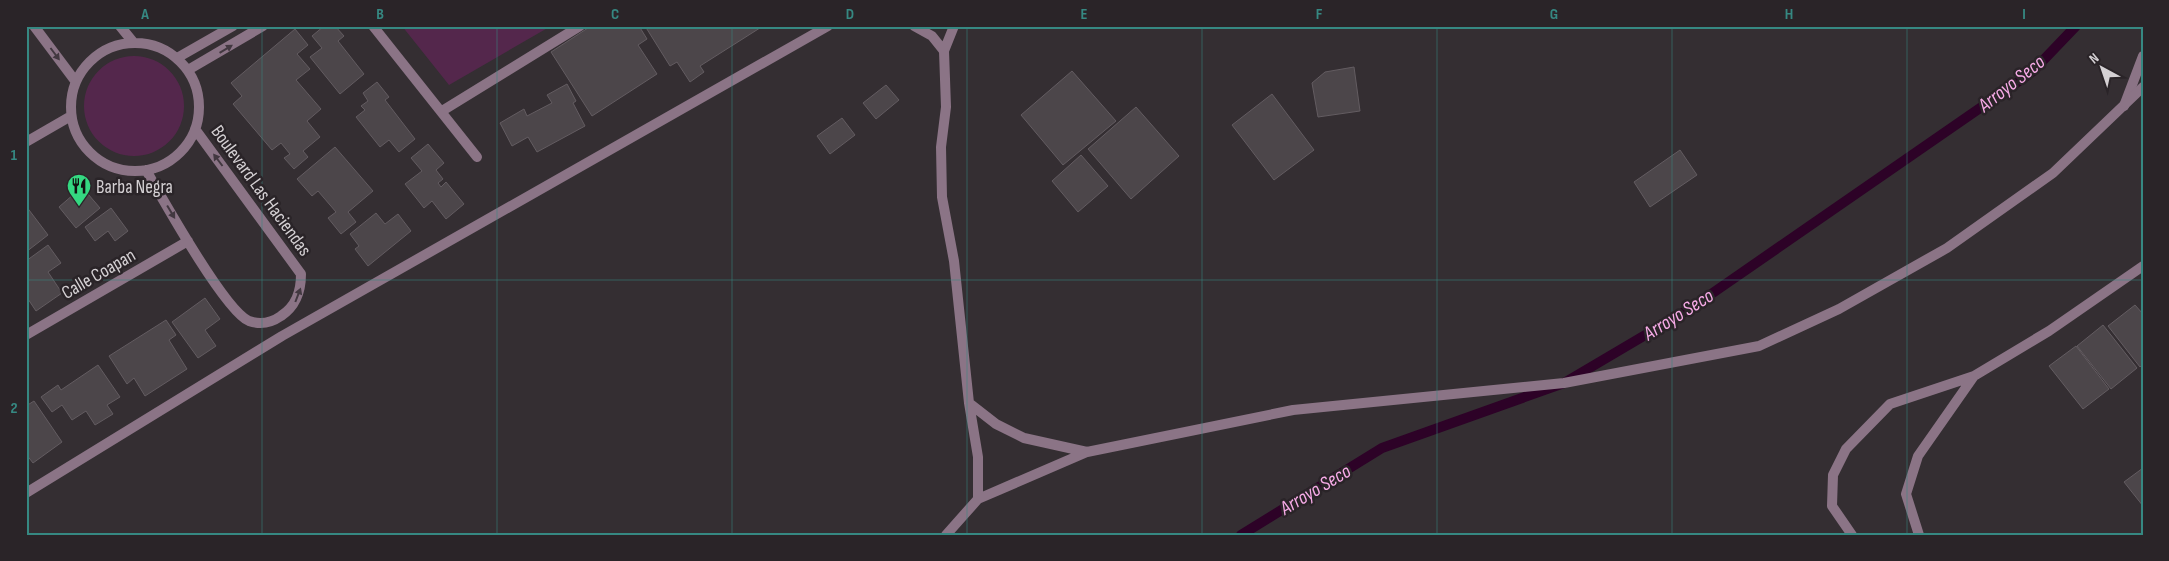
<svg xmlns="http://www.w3.org/2000/svg" width="2169" height="561" viewBox="0 0 2169 561" font-family="'Sofia Sans Condensed',sans-serif">
  <rect width="100%" height="100%" fill="#342e32"/>
  <path fill="#54274c" d="M 402,26 L 551,26 L 449,85 Z
    M84 106a50 50 0 1 1 100 0a50 50 0 1 1-100 0Z"/>
  <g fill="none" stroke-linecap="round" stroke-linejoin="round">
    <path stroke="#2d0227" stroke-width="10" d="M 1241,535 L 1382,448 L 1564,383 L 1691,308 L 2032,72 L 2076,26"/>
  </g>
  <path fill="#4c464a" stroke="#635c61" d="M 324,26 L 335,26 L 344,36 L 338,41 L 364,74 L 340,94 L 310,57 L 322,48 L 312,36 Z
    M 591,26 L 639,26 L 647,39 L 638,45 L 657,74 L 592,116 L 551,52 Z
    M 645,26 L 763,26 L 700,66 L 704,72 L 690,82 L 677,62 L 670,66 Z
    M 295,29 L 308,45 L 297,54 L 310,69 L 296,80 L 321,109 L 307,121 L 320,137 L 303,151 L 308,157 L 294,169 L 284,158 L 290,154 L 281,143 L 272,150 L 233,104 L 242,96 L 231,83 Z
    M 1354,67 L 1360,111 L 1318,117 L 1312,83 L 1325,72 Z
    M 1072,71 L 1116,121 L 1063,165 L 1021,115 Z
    M 377,82 L 389,97 L 385,100 L 415,139 L 399,152 L 389,140 L 380,147 L 356,117 L 365,110 L 361,106 L 368,101 L 363,93 Z
    M 567,84 L 576,101 L 573,103 L 585,126 L 537,152 L 528,137 L 512,146 L 500,123 L 524,109 L 527,116 L 552,103 L 547,95 Z
    M 886,85 L 899,100 L 876,119 L 863,103 Z
    M 1272,94 L 1314,150 L 1274,180 L 1232,125 Z
    M 1136,107 L 1179,156 L 1131,199 L 1088,149 Z
    M 842,118 L 855,135 L 830,154 L 817,136 Z
    M 428,144 L 444,163 L 436,170 L 443,179 L 438,183 L 441,187 L 446,182 L 464,204 L 446,219 L 432,201 L 424,208 L 405,184 L 422,171 L 411,158 Z
    M 335,147 L 373,191 L 348,212 L 356,222 L 341,234 L 328,218 L 336,212 L 318,191 L 312,196 L 297,179 Z
    M 1680,150 L 1697,175 L 1650,207 L 1634,182 Z
    M 1081,155 L 1108,186 L 1078,212 L 1052,181 Z
    M 82,187 L 100,208 L 76,228 L 59,207 Z
    M 26,206 L 48,235 L 26,252 Z
    M 111,208 L 128,231 L 115,241 L 108,231 L 95,241 L 85,227 Z
    M 376,213 L 385,224 L 398,214 L 411,231 L 368,266 L 355,249 L 359,246 L 350,234 Z
    M 48,245 L 61,263 L 48,272 L 62,293 L 36,311 L 26,296 L 26,261 Z
    M 205,298 L 220,319 L 205,330 L 216,346 L 198,358 L 172,322 Z
    M 2135,305 L 2143,314 L 2143,364 L 2140,367 L 2108,326 Z
    M 166,320 L 176,335 L 169,340 L 187,369 L 145,396 L 134,378 L 127,384 L 109,356 Z
    M 2103,325 L 2137,368 L 2111,389 L 2077,346 Z
    M 2076,346 L 2109,389 L 2083,409 L 2049,366 Z
    M 98,365 L 120,397 L 107,405 L 113,414 L 95,425 L 86,411 L 72,420 L 62,405 L 52,412 L 41,397 L 58,385 L 61,390 Z
    M 34,401 L 62,442 L 33,463 L 26,454 L 26,406 Z
    M 2143,468 L 2143,506 L 2124,482 Z"/>
  <g fill="none" stroke-linecap="round" stroke-linejoin="round">
    <path stroke="#8b7486" stroke-width="10" d="M 2124,106 L 2143,56"/>
    <path stroke="#8b7486" stroke-width="10" d="M 34,26 L 76,82
      M 120,26 L 133,42
      M 373,26 L 477,157
      M 914,26 L 932,36 L 944,51 L 946,107 L 941,147 L 942,197 L 954,261 L 969,403 L 996,424 L 1024,438 L 1087,452
      M71 107a64 64 0 1 1 128 0a64 64 0 1 1-128 0Z
      M 944,51 L 954,26
      M 177,58 L 233,26
      M 188,70 L 263,26
      M 442,111 L 580,26
      M 26,142 L 71,116
      M 146,170 C 162,198 225,311 249,321 C 260,325 271,323 281,316 C 296,306 301,292 301,274 L 195,129
      M 26,335 L 188,241
      M 969,403 L 978,457 L 978,499
      M 26,493 L 282,336 L 828,26
      M 946,535 L 978,499 L 1087,452 L 1293,410 L 1564,383 L 1759,346 L 1839,309 L 1947,248 L 2053,173 L 2143,87
      M 1852,535 L 1832,506 L 1833,475 L 1846,449 L 1890,404 L 1974,376
      M 1919,535 L 1906,494 L 1918,456 L 1974,376 L 2049,331 L 2143,266"/>
  </g>
  <defs><path id="oneway-solid" d="M-6-.8H1V-3.2L6.5 0L1 3.2V.8H-6Z" transform="scale(1.25)"/></defs>
  <g fill="#423840">
    <use href="#oneway-solid" transform="translate(226 49) rotate(-31)"/>
    <use href="#oneway-solid" transform="translate(55 54) rotate(53)"/>
    <use href="#oneway-solid" transform="translate(218 160) rotate(-127)"/>
    <use href="#oneway-solid" transform="translate(171 212) rotate(59)"/>
    <use href="#oneway-solid" transform="translate(298 295) rotate(-69)"/>
  </g>
  <path fill="none" stroke="#368882" stroke-width="1" stroke-opacity="0.55" d="M 262,26 L 262,535M 497,26 L 497,535M 732,26 L 732,535M 967,26 L 967,535M 1202,26 L 1202,535M 1437,26 L 1437,535M 1672,26 L 1672,535M 1907,26 L 1907,535M 26,280 L 2143,280"/>
  <defs>
    <symbol id="restaurant-pin" viewBox="-11 -11 22 30"><path d="M0 17L-7.5 6A9.5 9.5 0 1 1 7.5 6Z" fill="#34d881" stroke="#2a2428"/><path d="M-5-6h1v4h1v-4h1v4h1v-4h1v5L-1.5 .5V6h-2V.5L-5-1ZM5-6V6H3V1.5H1.5Q1.5-4 5-6Z" fill="#111"/></symbol>
  </defs>
  <g fill-rule="evenodd">
    <use href="#restaurant-pin" x="65" y="172" width="28" height="38"/>
  </g>
  <g text-anchor="middle" stroke-width="5" stroke-linejoin="round" paint-order="stroke">
    <g font-size="19" fill="#d4d0d3" stroke="#2a2428" text-anchor="start">
      <text x="96" y="193">Barba Negra</text>
    </g>
    <g font-size="19" fill="#d4d0d3" stroke="#2a2428">
      <text transform="translate(262 190) rotate(54)" y="7">Boulevard Las Haciendas</text>
      <text transform="translate(98 273) rotate(-30)" y="7">Calle Coapan</text>
    </g>
    <g font-size="20" font-style="italic" fill="#f7abe7" stroke="#2a2428">
      <text transform="translate(2011 83) rotate(-38)" y="7">Arroyo Seco</text>
      <text transform="translate(1678 314) rotate(-32)" y="7">Arroyo Seco</text>
      <text transform="translate(1315 489) rotate(-31)" y="7">Arroyo Seco</text>
    </g>
  </g>
  <rect width="2169" height="561" fill="none" stroke="#2a2428" stroke-width="55"/>
  <g transform="translate(2102 68) rotate(320)" stroke="#2a2428" stroke-width="4" paint-order="stroke">
  <path d="M0-4L9 19L0 12L-9 19Z" fill="#d4d0d3"/>
  <text y="-8" font-size="14" font-weight="bold" text-anchor="middle" fill="#d4d0d3">N</text>
  </g>
  <rect x="28" y="28" width="2114" height="506" fill="none" stroke="#368882" stroke-width="2"/>
  <g font-size="16" text-anchor="middle" font-weight="bold" fill="#368882">
    <text x="145" y="19">A</text>
    <text x="380" y="19">B</text>
    <text x="615" y="19">C</text>
    <text x="850" y="19">D</text>
    <text x="1084" y="19">E</text>
    <text x="1319" y="19">F</text>
    <text x="1554" y="19">G</text>
    <text x="1789" y="19">H</text>
    <text x="2024" y="19">I</text>
    <text x="14" y="160">1</text>
    <text x="14" y="413">2</text>
  </g>
</svg>
